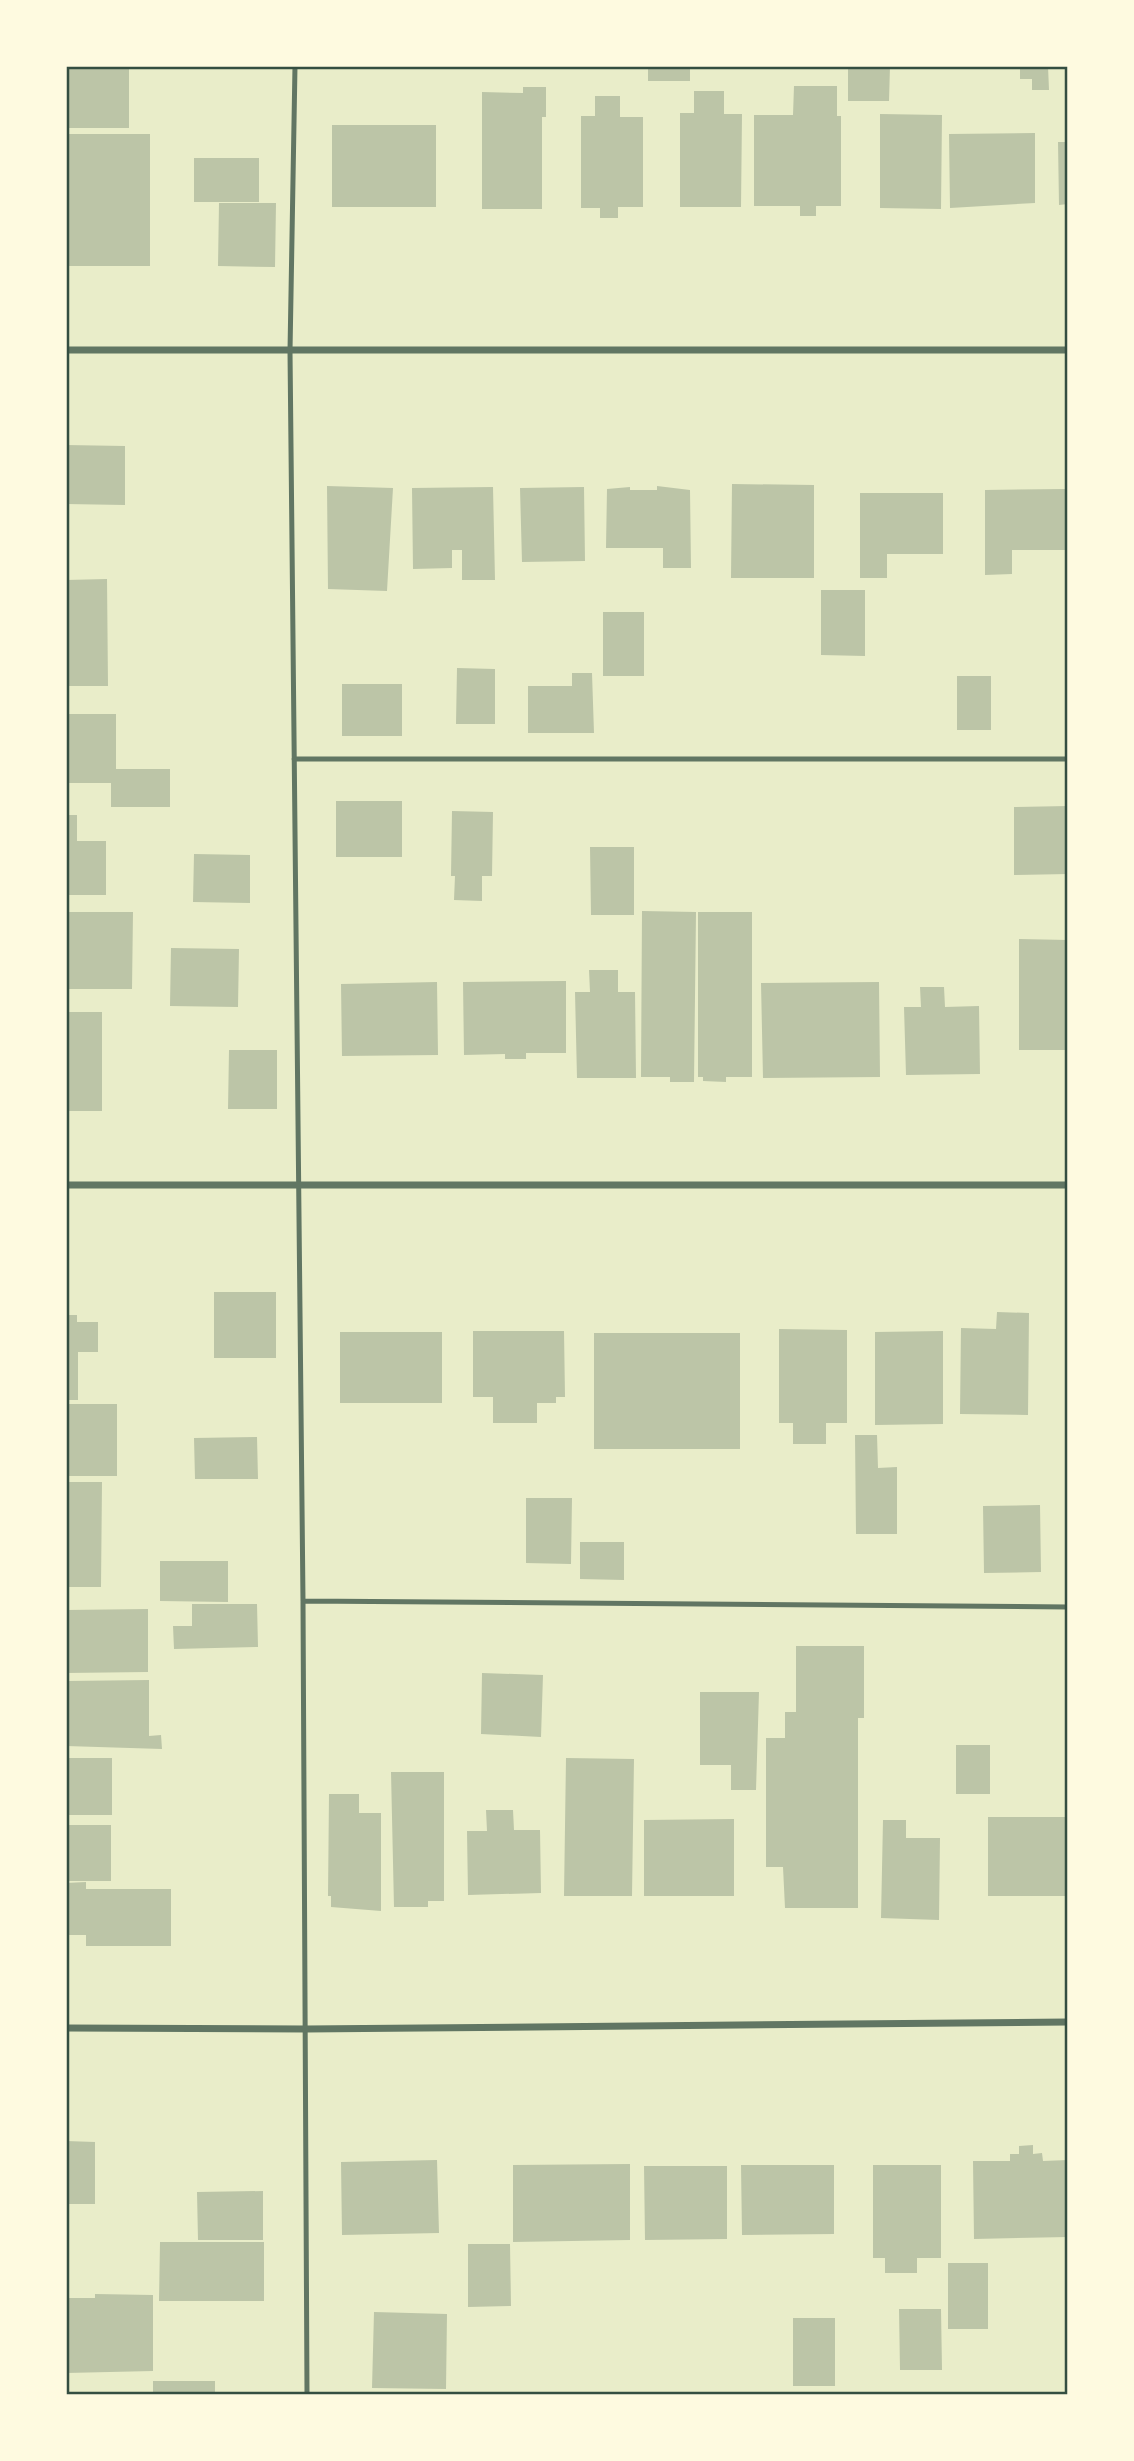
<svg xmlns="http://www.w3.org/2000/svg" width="1134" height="2461" viewBox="0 0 1134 2461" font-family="Helvetica,sans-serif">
  <rect width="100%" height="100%" fill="#e9edc9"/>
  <path fill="#bcc5a7" d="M 648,66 L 690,66 L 690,81 L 648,81 Z
    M 848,66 L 890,66 L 889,101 L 848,101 Z
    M 1020,66 L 1048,66 L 1049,90 L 1032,90 L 1032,79 L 1020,79 Z
    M 66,67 L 129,67 L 129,128 L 66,128 Z
    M 794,86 L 837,86 L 837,116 L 841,116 L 841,206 L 816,206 L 816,216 L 800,216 L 800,206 L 754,206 L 754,115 L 793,115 Z
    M 523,87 L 546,87 L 546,117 L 542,117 L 542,209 L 482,209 L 482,92 L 523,93 Z
    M 694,91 L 724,91 L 724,114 L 742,114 L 741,207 L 680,207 L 680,113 L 694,113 Z
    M 595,96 L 620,96 L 620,117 L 643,117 L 643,207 L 618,207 L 618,218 L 600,218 L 600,208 L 581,208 L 581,116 L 595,116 Z
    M 880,114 L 942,115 L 941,209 L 880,208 Z
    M 332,125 L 436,125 L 436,207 L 332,207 Z
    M 1035,133 L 1035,203 L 950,208 L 949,134 Z
    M 66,134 L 150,134 L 150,266 L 66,266 Z
    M 1058,142 L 1068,142 L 1068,204 L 1059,205 Z
    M 194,158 L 259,158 L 259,202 L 194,202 Z
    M 219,203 L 276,203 L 275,267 L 218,266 Z
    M 66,445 L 125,446 L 125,505 L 66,504 Z
    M 732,484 L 814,485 L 814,578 L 731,578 Z
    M 327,486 L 393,488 L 387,591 L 328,589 Z
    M 657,486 L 690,490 L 691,568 L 663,568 L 663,548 L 606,548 L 607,489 L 630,487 L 630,490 L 657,490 Z
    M 493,487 L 495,580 L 462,580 L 462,550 L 452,550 L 452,568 L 413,569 L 412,488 Z
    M 584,487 L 585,561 L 522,562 L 520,488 Z
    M 1066,489 L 1066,550 L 1012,550 L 1012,574 L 985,575 L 985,490 Z
    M 860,493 L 943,493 L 943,554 L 887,554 L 887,578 L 860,578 Z
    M 107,579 L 108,686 L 66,686 L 66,580 Z
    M 821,590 L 865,590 L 865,656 L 821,655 Z
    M 603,612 L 644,612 L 644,676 L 603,676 Z
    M 457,668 L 495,669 L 495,724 L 456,724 Z
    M 572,673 L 592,673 L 594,733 L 528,733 L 528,686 L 572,686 Z
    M 957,676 L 991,676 L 991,730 L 957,730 Z
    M 342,684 L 402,684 L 402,736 L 342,736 Z
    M 66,714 L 116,714 L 116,769 L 170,769 L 170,807 L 111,807 L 111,783 L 66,783 Z
    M 336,801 L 402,801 L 402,857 L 336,857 Z
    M 1068,806 L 1068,874 L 1014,875 L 1014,807 Z
    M 452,811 L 493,812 L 492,876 L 482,876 L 482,901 L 454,900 L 455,876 L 451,876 Z
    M 66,815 L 77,815 L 77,841 L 106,841 L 106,895 L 66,895 Z
    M 590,847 L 634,847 L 634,915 L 591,915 Z
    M 194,854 L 250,855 L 250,903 L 193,902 Z
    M 642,911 L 696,912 L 694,1082 L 670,1082 L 670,1077 L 641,1077 Z
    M 66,912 L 133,912 L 132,989 L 66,989 Z
    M 698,912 L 752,912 L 752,1077 L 726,1077 L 726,1082 L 703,1081 L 703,1077 L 698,1077 Z
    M 1019,939 L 1068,940 L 1068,1050 L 1019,1050 Z
    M 171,948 L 239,949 L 238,1007 L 170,1006 Z
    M 589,970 L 618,970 L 618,992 L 635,992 L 636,1078 L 577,1078 L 575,992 L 590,992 Z
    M 566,981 L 566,1053 L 526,1053 L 526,1059 L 505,1059 L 505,1054 L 464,1055 L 463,982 Z
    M 437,982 L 438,1055 L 342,1056 L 341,984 Z
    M 879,982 L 880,1077 L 763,1078 L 761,983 Z
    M 920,987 L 944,987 L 945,1007 L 979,1006 L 980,1074 L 906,1075 L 904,1007 L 921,1007 Z
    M 66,1012 L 102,1012 L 102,1111 L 66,1111 Z
    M 229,1050 L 277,1050 L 277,1109 L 228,1109 Z
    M 214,1292 L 276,1292 L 276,1358 L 214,1358 Z
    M 997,1312 L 1029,1313 L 1028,1415 L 960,1414 L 961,1328 L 996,1329 Z
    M 66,1315 L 77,1315 L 77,1322 L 98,1322 L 98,1352 L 78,1352 L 78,1400 L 66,1400 Z
    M 779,1329 L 847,1330 L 847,1423 L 826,1423 L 826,1444 L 793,1444 L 793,1423 L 779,1423 Z
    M 473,1331 L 564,1331 L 565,1397 L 556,1397 L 556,1403 L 537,1403 L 537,1423 L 493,1423 L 493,1397 L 473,1397 Z
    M 943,1331 L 943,1424 L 875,1425 L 875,1332 Z
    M 340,1332 L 442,1332 L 442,1403 L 340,1403 Z
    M 594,1333 L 740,1333 L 740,1449 L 594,1449 Z
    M 66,1404 L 117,1404 L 117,1476 L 66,1476 Z
    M 855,1435 L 877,1435 L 878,1468 L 897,1467 L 897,1534 L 856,1534 Z
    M 257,1437 L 258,1479 L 195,1479 L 194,1438 Z
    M 66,1482 L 102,1482 L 101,1587 L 66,1587 Z
    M 526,1498 L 572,1498 L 571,1564 L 526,1563 Z
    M 1040,1505 L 1041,1572 L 984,1573 L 983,1506 Z
    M 580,1542 L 624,1542 L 624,1580 L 580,1579 Z
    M 160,1561 L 228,1561 L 228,1602 L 160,1601 Z
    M 192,1604 L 257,1604 L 258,1647 L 174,1649 L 173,1626 L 192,1626 Z
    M 148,1609 L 148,1672 L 66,1673 L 66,1610 Z
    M 796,1646 L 864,1646 L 864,1718 L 858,1718 L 858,1908 L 785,1908 L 783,1867 L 766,1867 L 766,1738 L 785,1738 L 785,1712 L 796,1712 Z
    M 482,1673 L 543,1675 L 541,1737 L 481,1734 Z
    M 149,1680 L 149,1736 L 161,1735 L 162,1749 L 66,1746 L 66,1681 Z
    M 700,1692 L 759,1692 L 756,1790 L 731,1790 L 731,1765 L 700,1765 Z
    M 956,1745 L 990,1745 L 990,1794 L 956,1794 Z
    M 66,1758 L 112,1758 L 112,1815 L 66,1815 Z
    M 566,1758 L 634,1759 L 632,1896 L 564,1896 Z
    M 391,1772 L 444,1772 L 444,1901 L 428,1901 L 428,1907 L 394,1907 Z
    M 329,1794 L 359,1794 L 359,1813 L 381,1813 L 381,1911 L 331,1907 L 331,1896 L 328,1896 Z
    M 486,1810 L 513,1810 L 514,1830 L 540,1830 L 541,1893 L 468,1895 L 467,1831 L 487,1831 Z
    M 988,1817 L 1068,1817 L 1068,1896 L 988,1896 Z
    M 734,1819 L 734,1896 L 644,1896 L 644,1820 Z
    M 883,1820 L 906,1820 L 906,1838 L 940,1838 L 939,1920 L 881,1918 Z
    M 66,1825 L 111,1825 L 111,1881 L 66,1881 Z
    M 86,1882 L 86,1889 L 171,1889 L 171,1946 L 86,1946 L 86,1935 L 66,1935 L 66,1883 Z
    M 66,2141 L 95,2142 L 95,2204 L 66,2204 Z
    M 1033,2145 L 1033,2154 L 1042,2153 L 1043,2161 L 1068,2160 L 1068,2237 L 974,2239 L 973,2161 L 1010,2161 L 1010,2154 L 1019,2154 L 1019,2146 Z
    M 437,2160 L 439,2233 L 342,2235 L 341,2162 Z
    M 630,2164 L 630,2240 L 513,2242 L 513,2165 Z
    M 741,2165 L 834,2165 L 834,2234 L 742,2235 Z
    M 873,2165 L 941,2165 L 941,2258 L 917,2258 L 917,2273 L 885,2273 L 885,2258 L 873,2258 Z
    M 644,2166 L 727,2166 L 727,2239 L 645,2240 Z
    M 263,2191 L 263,2240 L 198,2240 L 197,2192 Z
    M 160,2242 L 264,2242 L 264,2301 L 159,2301 Z
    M 468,2244 L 510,2244 L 511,2306 L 468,2307 Z
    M 948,2263 L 988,2263 L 988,2329 L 948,2329 Z
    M 95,2294 L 153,2295 L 153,2371 L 66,2373 L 66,2298 L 95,2298 Z
    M 899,2309 L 941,2309 L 942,2370 L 900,2370 Z
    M 374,2312 L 447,2314 L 446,2389 L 372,2388 Z
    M 793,2318 L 835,2318 L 835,2386 L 793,2386 Z
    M 153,2381 L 215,2381 L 215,2394 L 153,2394 Z"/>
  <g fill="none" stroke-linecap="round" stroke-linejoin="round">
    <path stroke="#617663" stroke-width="5" d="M 295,66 L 290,351 L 303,1601 L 307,2394
      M 294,759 L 1068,759
      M 303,1601 L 1068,1607"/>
    <path stroke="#617663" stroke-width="7" d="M 66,350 L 1068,350
      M 66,1185 L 1068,1185
      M 66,2028 L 306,2029 L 1068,2022"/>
  </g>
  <rect width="1134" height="2461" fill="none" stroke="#fefae0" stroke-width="136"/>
  <rect x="68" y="68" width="998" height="2325" fill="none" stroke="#344e41" stroke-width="2.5"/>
</svg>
